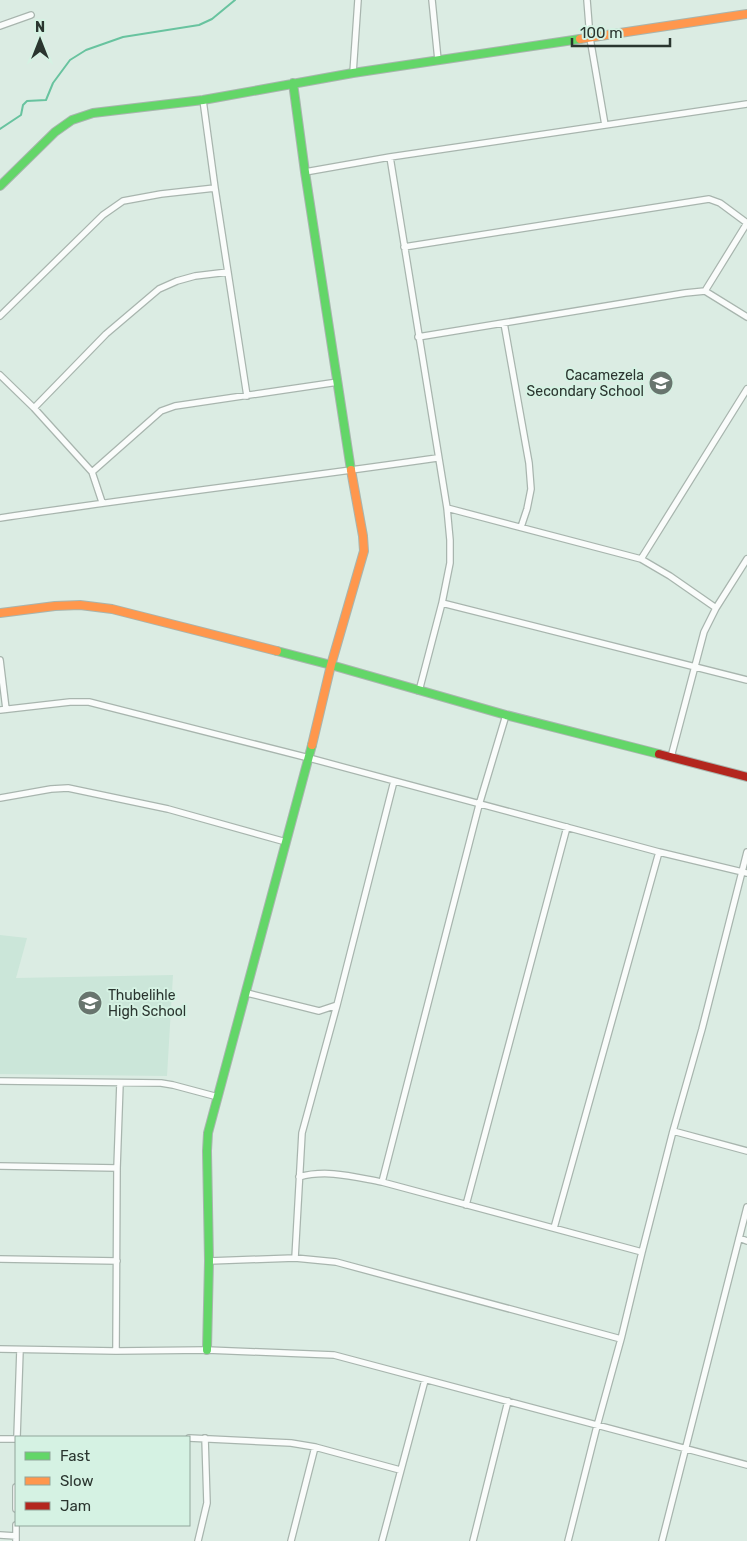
<svg xmlns="http://www.w3.org/2000/svg" width="747" height="1541" viewBox="0 0 747 1541" font-family="Rubik,sans-serif">
  <rect width="100%" height="100%" fill="#dbece3"/>
  <path fill="#cbe6d9" d="M 0,935 L 27,938 L 16,978 L 173,975 L 167,1076 L 0,1074 Z"/>
  <g fill="none" stroke-linecap="round" stroke-linejoin="round">
    <path stroke="#68c39f" stroke-width="2" d="M 0,129 L 21,115 L 23,105 L 27,101 L 46,100 L 53,83 L 70,60 L 86,50 L 123,37 L 199,25 L 212,19 L 235,0"/>
    <defs>
      <path id="street" d="M 432,0 L 438,60
        M 587,0 L 590,38 L 605,125
        M 0,26 L 31,15
        M 353,73 L 358,0
        M 203,100 L 215,188 L 247,396
        M 390,157 L 447,508 L 450,540 L 450,563 L 442,603 L 419,691
        M 305,172 L 390,157 L 747,104
        M 404,247 L 709,199 L 720,203 L 747,223
        M 705,291 L 747,223
        M 0,316 L 103,215 L 123,201 L 161,194 L 215,188
        M 504,323 L 529,463 L 531,489 L 527,509 L 521,527
        M 418,337 L 685,293 L 705,291 L 747,317
        M 0,375 L 34,408 L 92,472 L 102,502
        M 34,408 L 106,334 L 159,289 L 177,281 L 195,276 L 228,272
        M 92,472 L 161,411 L 175,406 L 338,382
        M 447,508 L 641,559 L 670,576 L 716,608
        M 0,518 C 146,496 292,479 437,458
        M 641,559 L 747,389
        M 442,603 L 747,680
        M 0,660 L 6,709
        M 0,710 L 70,702 L 89,702 L 309,758 L 659,852 L 747,873
        M 671,757 L 704,632 L 716,608 L 747,559
        M 0,798 L 51,789 L 68,788 L 168,809 L 286,842
        M 247,993 L 319,1011 L 337,1005
        M 0,1081 L 161,1083 L 173,1085 L 218,1097
        M 673,1131 L 747,1151
        M 0,1166 L 117,1168
        M 299,1177 C 327,1169 354,1177 382,1182 L 642,1252
        M 382,1182 L 479,805 L 506,715
        M 466,1205 L 567,827
        M 554,1228 L 659,852
        M 739,1238 L 747,1241
        M 295,1258 L 302,1133 L 337,1005 L 394,781
        M 0,1259 L 117,1261
        M 209,1261 L 295,1258 L 336,1262 L 621,1339
        M 0,1349 L 116,1351 L 207,1350 L 334,1355 L 747,1465
        M 116,1351 L 117,1168 L 120,1083
        M 17,1437 L 20,1350
        M 189,1438 L 291,1443 L 315,1447 L 400,1470
        M 0,1439 L 16,1439
        M 16,1487 L 16,1509
        M 0,1535 L 16,1536
        M 16,1541 L 16,1525
        M 198,1541 L 207,1503 L 205,1438
        M 291,1541 L 315,1447
        M 382,1541 L 425,1380
        M 473,1541 L 508,1401
        M 568,1541 L 597,1426 L 621,1339 L 642,1252 L 673,1131 L 702,1029 L 747,852
        M 662,1541 L 747,1207"/>
      <path id="fast" d="M 293,83 L 305,172 L 351,470
        M 0,186 L 55,132 L 72,120 L 93,113 L 203,100 L 353,73 L 580,39
        M 277,651 L 331,665 L 506,715 L 659,754
        M 207,1350 L 209,1261 L 207,1151 L 208,1133 L 312,745"/>
      <path id="slow" d="M 580,39 L 747,14
        M 0,613 L 55,606 L 80,605 L 112,609 L 277,651
        M 312,745 L 331,665 L 364,551 L 363,536 L 351,470"/>
      <path id="jam" d="M 659,754 L 747,777"/>
    </defs>
    <use href="#street" stroke="#a8b5ae" stroke-width="8"/>
    <use href="#fast" stroke="#a8b5ae" stroke-width="10"/>
    <use href="#slow" stroke="#a8b5ae" stroke-width="10"/>
    <use href="#jam" stroke="#a8b5ae" stroke-width="10"/>
    <use href="#street" stroke="#fafcfb" stroke-width="5.5"/>
    <use href="#fast" stroke="#63d668" stroke-width="8"/>
    <use href="#slow" stroke="#ff974d" stroke-width="8"/>
    <use href="#jam" stroke="#b3261e" stroke-width="8"/>
  </g>
  <defs>
    <symbol id="school-disc" viewBox="-11 -11 22 22"><circle r="9.5" fill="#68756e" stroke="#d5f2e3"/><path d="M0-5L7-2L0 1L-7-2ZM-4 1L0 2.5L4 1V4Q0 6-4 4Z" fill="#fff"/></symbol>
  </defs>
  <g fill-rule="evenodd">
    <use href="#school-disc" x="647" y="369" width="28" height="28"/>
    <use href="#school-disc" x="76" y="989" width="28" height="28"/>
  </g>
  <g text-anchor="middle" stroke-width="4" stroke-linejoin="round" paint-order="stroke">
    <g font-size="14" fill="#2a352f" stroke="#d5f2e3" text-anchor="end">
      <text x="644" y="380">Cacamezela<tspan x="644" dy="16">Secondary School</tspan></text>
      <text x="108" y="1000" text-anchor="start">Thubelihle<tspan x="108" dy="16">High School</tspan></text>
    </g>
  </g>
  <rect x="15" y="1436" width="175" height="90" fill="#d5f2e3" stroke="#91a69b"/>
  <rect x="25" y="1452" width="25" height="8" fill="#63d668" stroke="#91a69b"/>
  <text x="60" y="1461" font-size="15" fill="#2a352f">Fast</text>
  <rect x="25" y="1477" width="25" height="8" fill="#ff974d" stroke="#91a69b"/>
  <text x="60" y="1486" font-size="15" fill="#2a352f">Slow</text>
  <rect x="25" y="1502" width="25" height="8" fill="#b3261e" stroke="#91a69b"/>
  <text x="60" y="1511" font-size="15" fill="#2a352f">Jam</text>
  <g transform="translate(40 40)" stroke="#d5f2e3" stroke-width="4" paint-order="stroke">
  <path d="M0-4L9 19L0 12L-9 19Z" fill="#2a352f"/>
  <text y="-8" font-size="14" font-weight="bold" text-anchor="middle" fill="#2a352f">N</text>
  </g>
  <path d="M572 38v8h98v-8" fill="none" stroke="#2a352f" stroke-width="2.5"/>
  <text x="580" y="38" font-size="15" fill="#2a352f" stroke="#d5f2e3" stroke-width="4" paint-order="stroke">100 m</text>
</svg>
